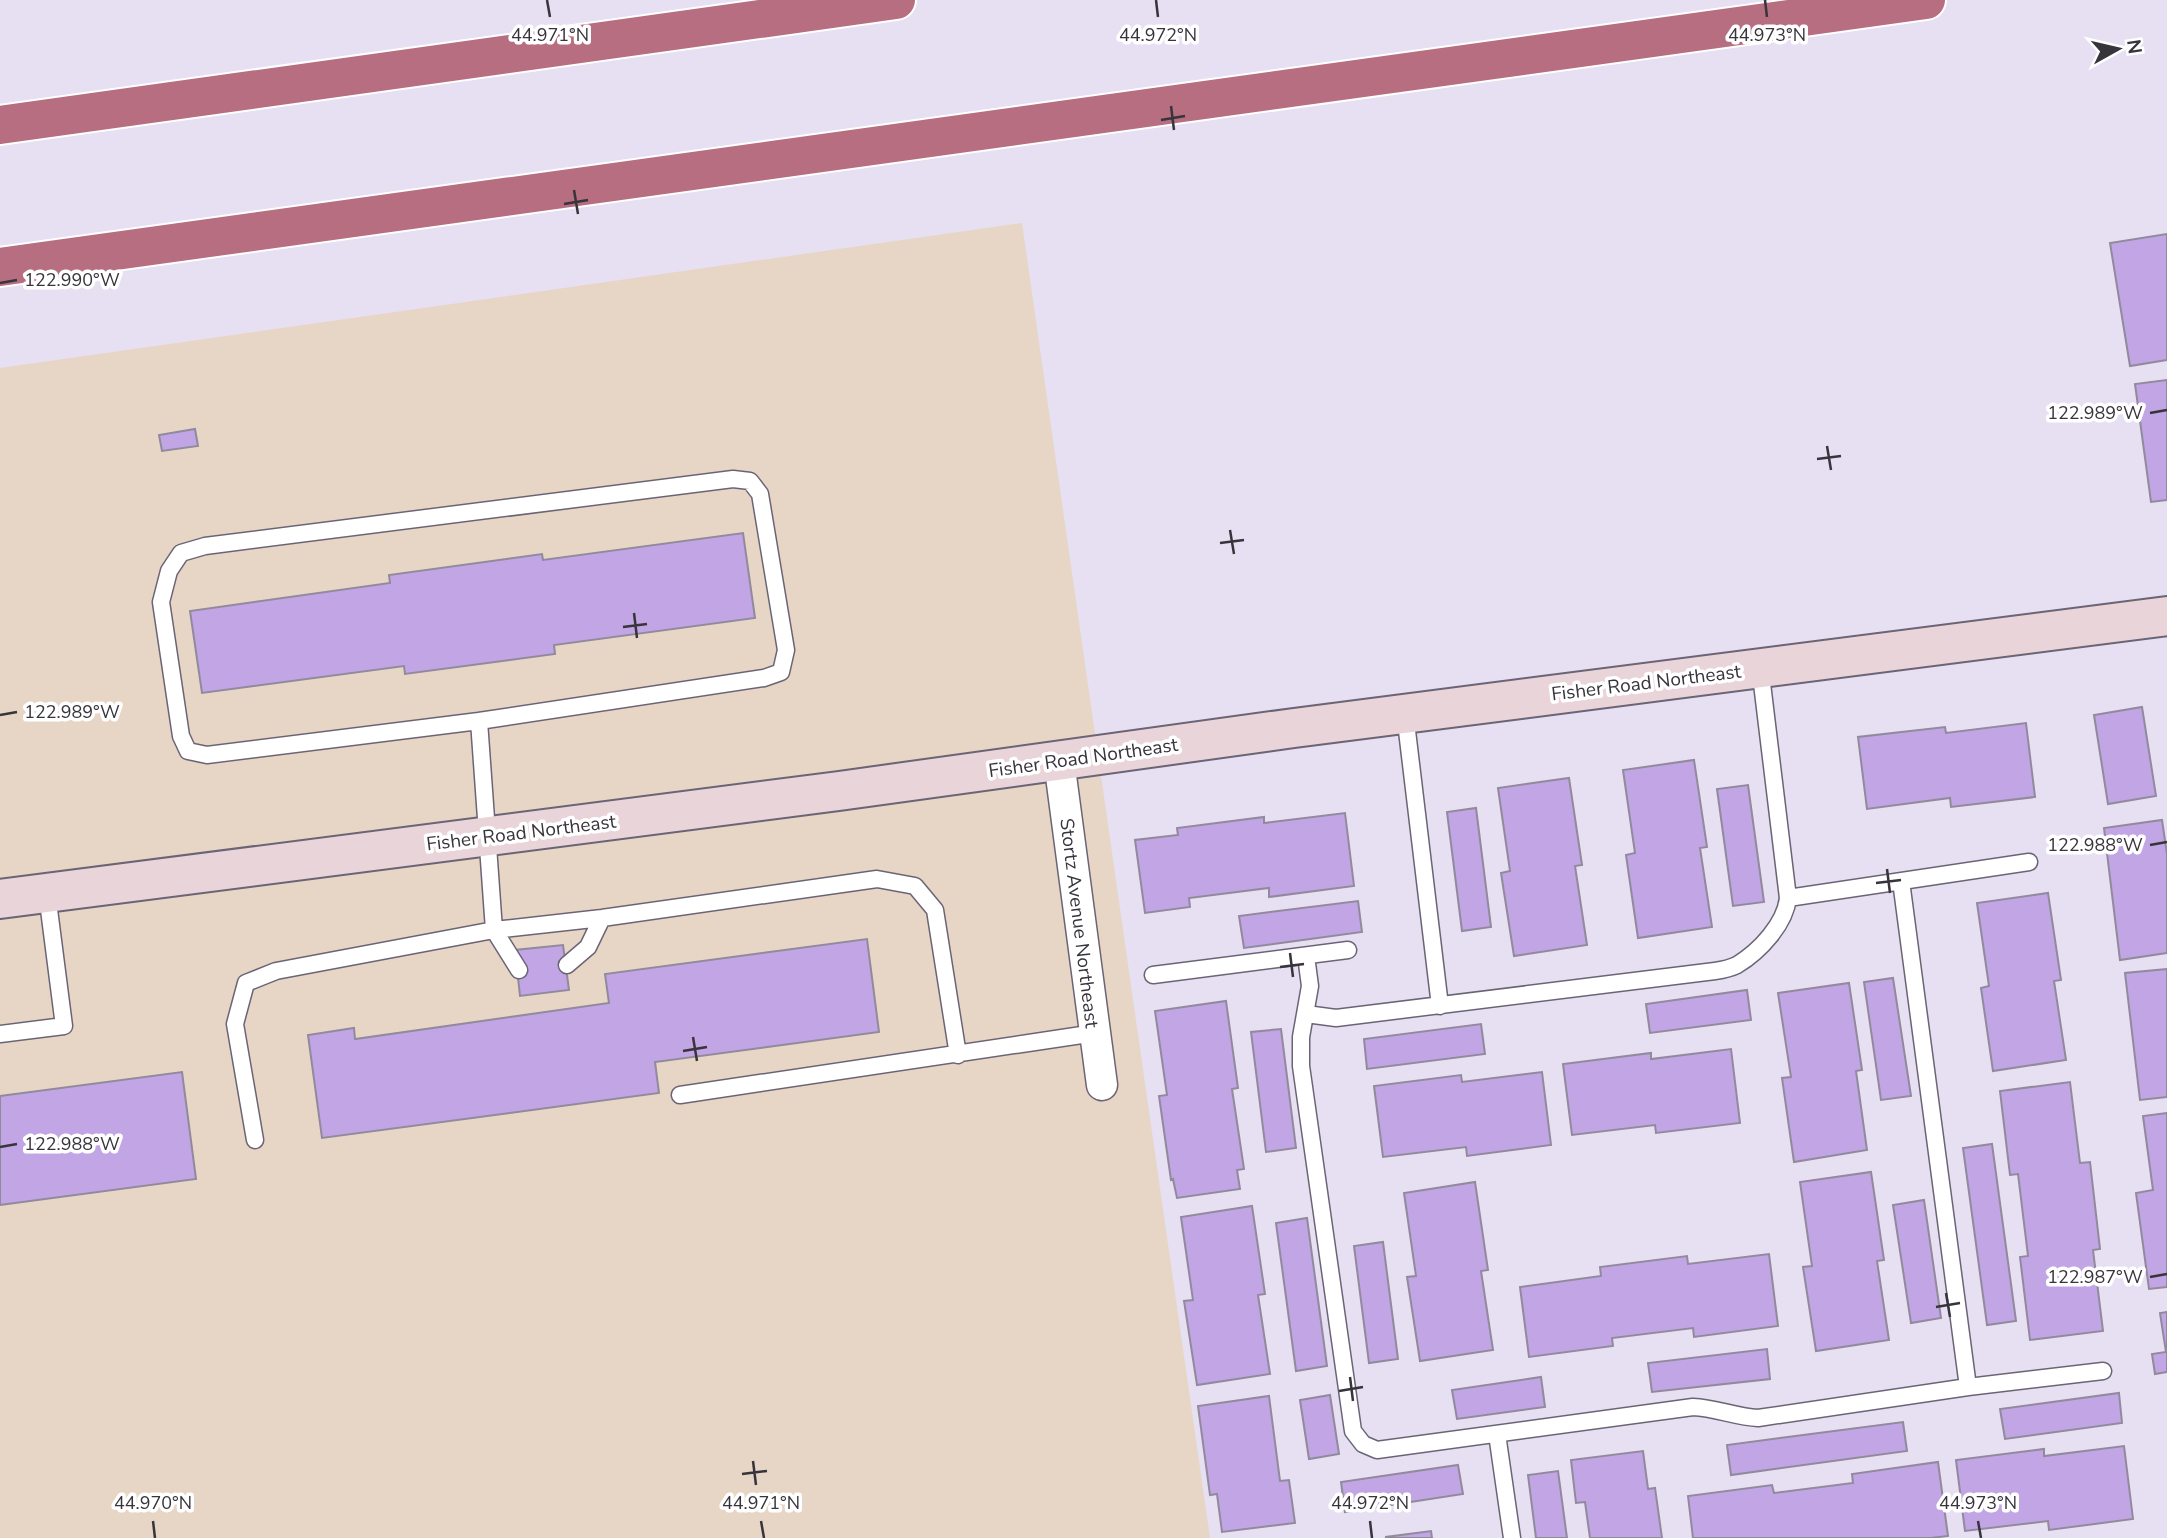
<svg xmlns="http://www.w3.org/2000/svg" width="2167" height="1538" viewBox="0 0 2167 1538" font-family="'Nunito Sans',sans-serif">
  <rect width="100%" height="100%" fill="#e7dff2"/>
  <path fill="#e7d6c5" d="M 1022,223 L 1210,1538 L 0,1538 L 0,368 Z"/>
  <path fill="#c1a5e5" stroke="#918a9c" stroke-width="2" d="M 2167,234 L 2167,360 L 2130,366 L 2110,243 Z
    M 2167,380 L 2167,500 L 2151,502 L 2135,384 Z
    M 195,429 L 198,446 L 162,451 L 159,435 Z
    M 743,533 L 755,618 L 554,645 L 555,654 L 405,674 L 404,666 L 202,693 L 190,611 L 390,583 L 389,575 L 542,554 L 543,560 Z
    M 2142,707 L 2156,796 L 2108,804 L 2094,715 Z
    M 2026,723 L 2035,797 L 1951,807 L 1950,798 L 1867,809 L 1858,737 L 1945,727 L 1946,733 Z
    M 1694,760 L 1707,847 L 1700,848 L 1712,927 L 1638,938 L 1626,855 L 1635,853 L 1623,770 Z
    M 1569,778 L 1582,865 L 1575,866 L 1587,945 L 1514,956 L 1501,873 L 1510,871 L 1498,788 Z
    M 1748,785 L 1764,902 L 1733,906 L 1717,789 Z
    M 1476,808 L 1491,927 L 1462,931 L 1447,812 Z
    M 1345,813 L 1354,886 L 1269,897 L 1269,888 L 1189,898 L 1190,907 L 1145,913 L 1135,840 L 1178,835 L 1177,828 L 1264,817 L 1264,823 Z
    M 2162,820 L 2167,854 L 2167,953 L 2120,960 L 2104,828 Z
    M 2048,893 L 2061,980 L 2054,981 L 2066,1060 L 1993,1071 L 1981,988 L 1989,986 L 1977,903 Z
    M 1358,901 L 1362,932 L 1244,948 L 1239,916 Z
    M 867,939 L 879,1032 L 655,1062 L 659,1093 L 322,1138 L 308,1035 L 354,1028 L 355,1039 L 609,1003 L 605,974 Z
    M 563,945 L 569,990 L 520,996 L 515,950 Z
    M 2167,969 L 2167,1097 L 2140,1100 L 2125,973 Z
    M 1893,978 L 1911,1096 L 1881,1100 L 1864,982 Z
    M 1849,983 L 1862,1070 L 1856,1071 L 1867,1150 L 1794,1162 L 1782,1078 L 1791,1077 L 1778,993 Z
    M 1747,990 L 1751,1020 L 1650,1033 L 1646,1004 Z
    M 1226,1001 L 1238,1088 L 1232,1089 L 1244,1169 L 1237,1170 L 1240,1189 L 1177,1198 L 1173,1179 L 1171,1180 L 1159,1096 L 1167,1095 L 1155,1011 Z
    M 1481,1024 L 1485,1054 L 1367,1069 L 1364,1039 Z
    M 1281,1029 L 1296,1148 L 1266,1152 L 1251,1032 Z
    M 1731,1049 L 1740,1123 L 1656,1133 L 1655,1125 L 1572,1135 L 1563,1064 L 1651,1053 L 1651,1059 Z
    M 182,1072 L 196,1179 L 0,1205 L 0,1096 Z
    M 1542,1072 L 1551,1145 L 1467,1156 L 1466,1147 L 1383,1157 L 1374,1086 L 1461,1075 L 1462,1082 Z
    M 2070,1082 L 2080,1163 L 2090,1162 L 2100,1249 L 2093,1250 L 2103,1331 L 2030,1340 L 2020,1257 L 2028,1256 L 2018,1174 L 2010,1175 L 2000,1091 Z
    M 2167,1113 L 2167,1287 L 2149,1289 L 2136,1193 L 2153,1190 L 2143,1116 Z
    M 1992,1144 L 2016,1321 L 1987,1325 L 1963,1148 Z
    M 1871,1172 L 1884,1260 L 1877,1261 L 1889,1340 L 1816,1351 L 1803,1267 L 1812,1266 L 1800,1182 Z
    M 1475,1182 L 1488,1270 L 1481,1271 L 1493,1350 L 1420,1361 L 1407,1277 L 1416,1276 L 1404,1193 Z
    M 1924,1200 L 1941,1318 L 1911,1323 L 1893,1205 Z
    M 1252,1206 L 1265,1294 L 1258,1295 L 1270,1374 L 1197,1385 L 1184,1301 L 1193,1300 L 1181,1217 Z
    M 1307,1218 L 1327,1366 L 1296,1371 L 1276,1223 Z
    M 1383,1242 L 1398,1359 L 1369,1363 L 1354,1246 Z
    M 1769,1254 L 1778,1326 L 1694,1337 L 1693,1328 L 1612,1338 L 1613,1346 L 1529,1357 L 1520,1287 L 1601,1276 L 1600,1267 L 1687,1256 L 1688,1264 Z
    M 2167,1312 L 2167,1372 L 2155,1374 L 2152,1354 L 2166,1352 L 2160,1313 Z
    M 1767,1349 L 1770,1379 L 1652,1392 L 1648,1363 Z
    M 1541,1377 L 1545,1407 L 1457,1419 L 1452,1390 Z
    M 2119,1393 L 2122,1423 L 2005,1439 L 2000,1409 Z
    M 1330,1395 L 1339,1454 L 1309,1459 L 1300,1400 Z
    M 1269,1396 L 1280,1481 L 1289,1480 L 1295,1523 L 1222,1532 L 1217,1494 L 1210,1495 L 1198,1406 Z
    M 1903,1422 L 1907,1451 L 1731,1475 L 1727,1445 Z
    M 2124,1446 L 2133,1519 L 2049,1530 L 2048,1521 L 1965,1531 L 1956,1460 L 2044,1449 L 2044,1456 Z
    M 1643,1451 L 1648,1489 L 1655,1488 L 1662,1538 L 1590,1538 L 1585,1502 L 1576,1503 L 1571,1460 Z
    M 1938,1462 L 1948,1536 L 1931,1538 L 1693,1538 L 1688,1496 L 1772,1485 L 1774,1493 L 1853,1483 L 1852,1474 Z
    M 1458,1465 L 1463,1494 L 1345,1512 L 1341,1482 Z
    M 1558,1471 L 1567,1538 L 1536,1538 L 1528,1475 Z
    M 1431,1531 L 1432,1538 L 1386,1538 L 1386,1537 Z"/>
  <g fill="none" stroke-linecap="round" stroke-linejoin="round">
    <defs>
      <path id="lane" d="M 1405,714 L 1440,1006
        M 1901,881 L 1968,1387
        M 1788,898 L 2029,862
        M 1306,956 L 1310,986 L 1301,1037 L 1301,1066 L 1353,1431 L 1363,1444 L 1377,1450 L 1693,1407 C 1716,1408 1736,1417 1758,1418 L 1968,1387 L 2103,1371
        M 567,965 L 588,947 L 602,918
        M 519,970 L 494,930 L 602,918 L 877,879 L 915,886 L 935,910 L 958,1055
        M 1153,975 L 1348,950
        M 1306,1014 L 1336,1018 L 1715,971 C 1722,970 1731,968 1737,965 C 1760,951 1785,924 1788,898 L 1760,667
        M 0,1034 L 64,1026 L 47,894
        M 680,1095 L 1095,1033
        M 255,1140 L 235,1024 L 246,983 L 276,971 L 494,930 L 479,721 L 764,678 L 781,672 L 786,650 L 760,494 L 750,481 L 733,479 L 205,546 L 181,553 L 169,571 L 161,602 L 181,736 L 188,751 L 207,755 L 479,721
        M 1497,1434 L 1512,1538"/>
      <path id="street" d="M 1059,761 L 1102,1085"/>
      <path id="secondary" d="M 0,899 L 839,791 L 1294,728 L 2167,616"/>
      <path id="highway" d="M 0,125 L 896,0
        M 0,267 L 1926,0"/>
    </defs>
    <use href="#lane" stroke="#6b6475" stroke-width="19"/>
    <use href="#street" stroke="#6b6475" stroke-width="33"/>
    <use href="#secondary" stroke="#6b6475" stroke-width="42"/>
    <use href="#highway" stroke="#fff" stroke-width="42"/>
    <use href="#lane" stroke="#fff" stroke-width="16"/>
    <use href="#street" stroke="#fff" stroke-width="30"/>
    <use href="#secondary" stroke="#e9d4d9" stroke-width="38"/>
    <use href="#highway" stroke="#b76e80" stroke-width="38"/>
  </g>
  <path fill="none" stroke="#37343b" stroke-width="2.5" d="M 547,0 L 550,17M 1156,0 L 1158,17M 1765,0 L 1767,17M 1171,106 L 1174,130M 1161,120 L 1185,116M 574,190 L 578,214M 564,204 L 588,200M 0,283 L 17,280M 2150,413 L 2167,410M 1827,446 L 1831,470M 1817,459 L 1841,456M 1230,530 L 1234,554M 1220,543 L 1244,540M 634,613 L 637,638M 623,627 L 647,624M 0,715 L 17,712M 2150,845 L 2167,842M 1887,869 L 1890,893M 1876,883 L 1901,880M 1290,953 L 1293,977M 1280,967 L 1304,964M 693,1037 L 697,1061M 683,1051 L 707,1047M 0,1147 L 17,1144M 2150,1277 L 2167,1274M 1946,1293 L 1950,1317M 1936,1307 L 1960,1303M 1350,1377 L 1353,1401M 1339,1391 L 1363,1387M 753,1461 L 756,1485M 742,1474 L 767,1471M 153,1521 L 155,1538M 761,1521 L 764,1538M 1370,1521 L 1372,1538M 1978,1521 L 1981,1538"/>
  <g text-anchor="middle" stroke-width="7" stroke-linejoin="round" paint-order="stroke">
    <g font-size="19" fill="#37343b" stroke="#fff">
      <text transform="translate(1646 682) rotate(-7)" y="7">Fisher Road Northeast</text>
      <text transform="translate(1083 757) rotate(-8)" y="7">Fisher Road Northeast</text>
      <text transform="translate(521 832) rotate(-7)" y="7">Fisher Road Northeast</text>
      <text transform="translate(1080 923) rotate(83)" y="7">Stortz Avenue Northeast</text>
    </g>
  </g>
  <g font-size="18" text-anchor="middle" fill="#37343b" stroke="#fff" stroke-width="7" stroke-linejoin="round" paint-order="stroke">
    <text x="550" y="41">44.971°N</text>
    <text x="1158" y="41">44.972°N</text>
    <text x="1767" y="41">44.973°N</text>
    <text x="72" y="286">122.990°W</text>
    <text x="2095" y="419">122.989°W</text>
    <text x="72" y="718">122.989°W</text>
    <text x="2095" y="851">122.988°W</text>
    <text x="72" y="1150">122.988°W</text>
    <text x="2095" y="1283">122.987°W</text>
    <text x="153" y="1509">44.970°N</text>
    <text x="761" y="1509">44.971°N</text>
    <text x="1370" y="1509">44.972°N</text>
    <text x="1978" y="1509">44.973°N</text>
  </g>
  <g transform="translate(2118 49) rotate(82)" stroke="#ffffff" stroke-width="5" paint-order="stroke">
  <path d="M0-5L12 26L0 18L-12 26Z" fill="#37343b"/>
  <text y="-10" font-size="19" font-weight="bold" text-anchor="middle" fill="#37343b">N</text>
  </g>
</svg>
